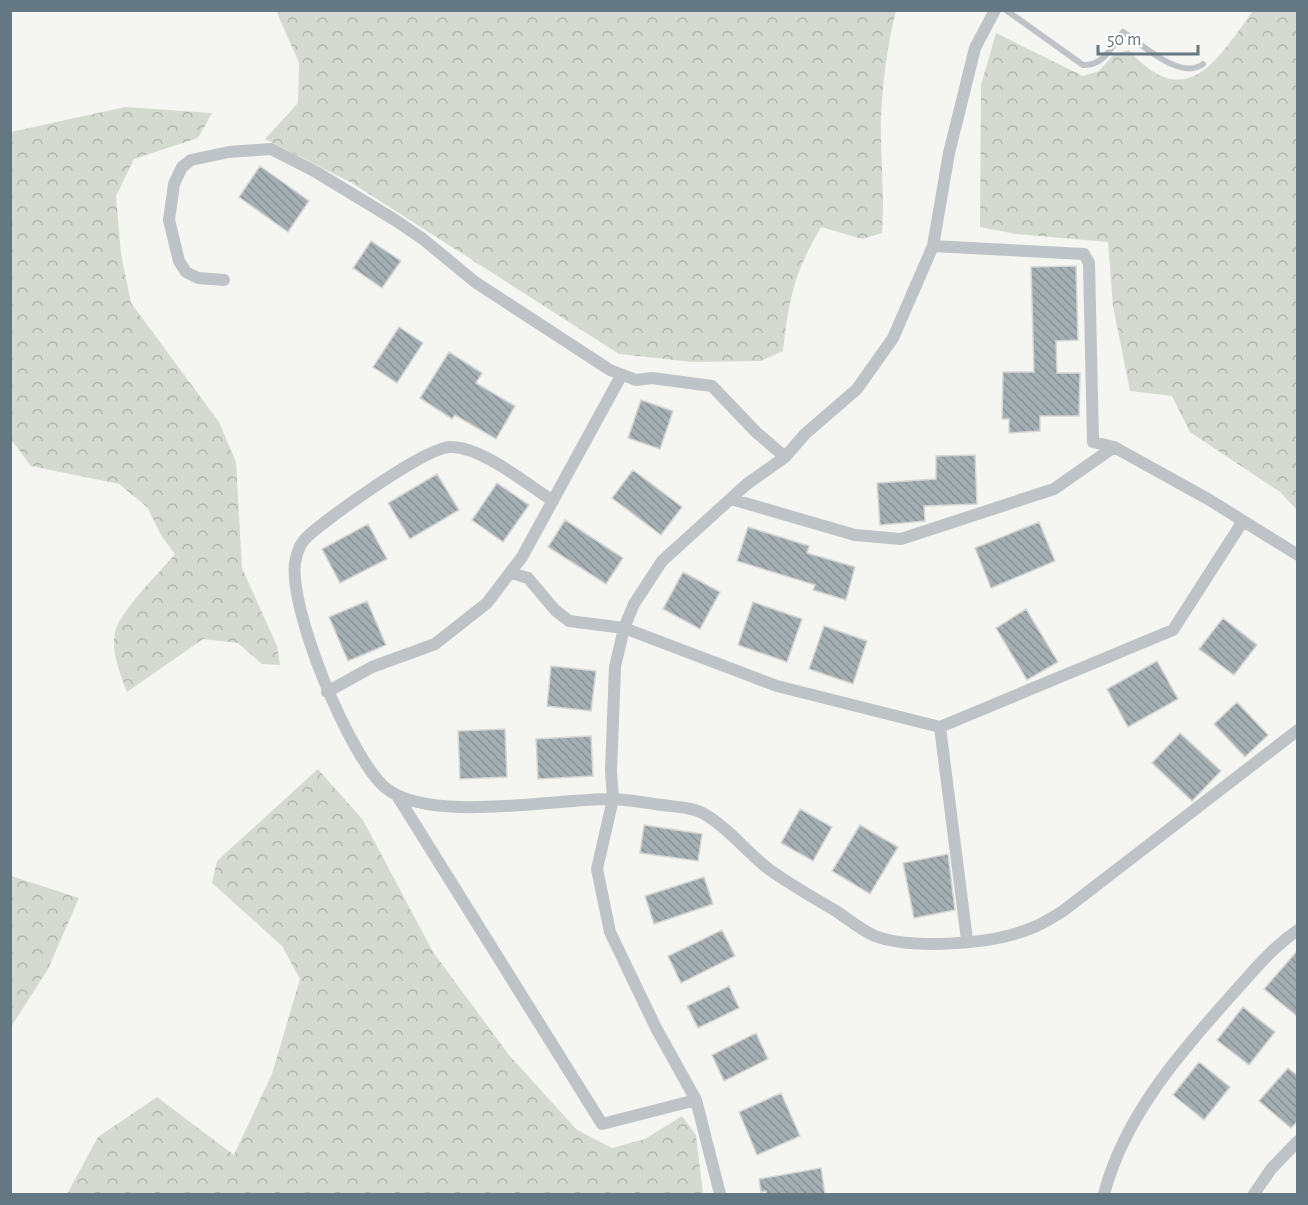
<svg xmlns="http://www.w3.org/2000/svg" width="1308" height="1205" viewBox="0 0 1308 1205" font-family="'Alegreya Sans',sans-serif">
  <defs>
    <pattern id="forest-crowns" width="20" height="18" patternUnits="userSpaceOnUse" patternTransform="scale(1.5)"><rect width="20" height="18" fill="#d5dad0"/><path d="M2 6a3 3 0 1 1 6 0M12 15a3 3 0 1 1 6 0" fill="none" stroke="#b0b6ae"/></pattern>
    <pattern id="building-back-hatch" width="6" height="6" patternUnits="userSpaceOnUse" patternTransform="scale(1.5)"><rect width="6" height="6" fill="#a4afb3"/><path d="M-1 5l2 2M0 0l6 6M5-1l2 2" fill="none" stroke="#899397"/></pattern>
  </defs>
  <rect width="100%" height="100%" fill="#f5f5f1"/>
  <path fill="url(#forest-crowns)" d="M 279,11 L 896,11 C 887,45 883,81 881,116 C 880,155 885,194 882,233 L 862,239 L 821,227 C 794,273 789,299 783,351 L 761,361 L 693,362 L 619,354 L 352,183 L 265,139 L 298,103 L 299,63 L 277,13 Z
    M 1253,11 L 1297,11 L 1297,510 L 1280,492 L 1190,432 L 1172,396 L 1130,391 L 1113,306 L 1108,242 L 1016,234 L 980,227 L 981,85 L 996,33 L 1083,76 L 1099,71 L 1114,54 L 1129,50 C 1187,116 1218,58 1253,11 Z
    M 125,107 L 212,113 L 198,138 L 134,159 L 116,196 L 121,254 L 131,303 L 219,422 L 236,462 L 242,568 L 277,646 L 280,665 L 262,664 L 238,643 L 203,639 L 127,692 C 120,673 111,653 115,632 C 120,611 161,571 175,554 L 162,537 L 147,507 L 119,484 L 31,466 L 10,438 L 11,132 Z
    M 318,769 L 363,820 L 433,952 L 509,1055 L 577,1130 L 612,1148 L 645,1139 L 682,1116 L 696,1135 L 703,1194 L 67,1194 L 98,1137 L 157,1097 L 234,1155 L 272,1074 L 300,979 L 282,946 L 212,883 L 217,861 Z
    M 11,876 L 79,898 L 48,969 L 11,1027 Z"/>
  <path fill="url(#building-back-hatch)" stroke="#d6d6d4" stroke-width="1.5" d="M 260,166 L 309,201 L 288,232 L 239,197 Z
    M 371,241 L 401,261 L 382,288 L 353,268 Z
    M 1076,266 L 1078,340 L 1056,341 L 1057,373 L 1080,373 L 1079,416 L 1040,416 L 1040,431 L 1009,433 L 1009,419 L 1002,419 L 1003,372 L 1034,372 L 1031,267 Z
    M 399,327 L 423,343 L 397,383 L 373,367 Z
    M 449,352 L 482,373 L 476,383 L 515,406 L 496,439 L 455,415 L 452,419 L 420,398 Z
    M 641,400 L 673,411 L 660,449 L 628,438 Z
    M 975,455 L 977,504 L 924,506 L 925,521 L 880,525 L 877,483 L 936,479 L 936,456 Z
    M 633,470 L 682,507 L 661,535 L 612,498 Z
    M 437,474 L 459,510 L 410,539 L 388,503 Z
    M 497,483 L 529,505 L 503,542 L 472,520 Z
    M 565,520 L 623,558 L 606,584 L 548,547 Z
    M 1039,522 L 1055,561 L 991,588 L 975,548 Z
    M 368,524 L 387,559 L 340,583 L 322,549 Z
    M 748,527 L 809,546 L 807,553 L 855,567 L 846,600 L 813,590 L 815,585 L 737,561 Z
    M 683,572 L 720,592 L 700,629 L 663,609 Z
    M 367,601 L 386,645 L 348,661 L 329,617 Z
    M 753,602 L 802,619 L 787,662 L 738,645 Z
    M 1026,609 L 1058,662 L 1027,680 L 996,628 Z
    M 1223,618 L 1257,645 L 1234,675 L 1199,649 Z
    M 824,626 L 867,641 L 853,684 L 809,669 Z
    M 1157,661 L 1178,699 L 1128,727 L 1107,689 Z
    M 551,666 L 596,671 L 591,711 L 547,706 Z
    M 1237,702 L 1268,735 L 1245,757 L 1214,724 Z
    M 505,729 L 507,777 L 460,779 L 458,731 Z
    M 1180,733 L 1221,771 L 1192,801 L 1152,763 Z
    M 591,736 L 593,776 L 538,779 L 536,739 Z
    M 800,809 L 832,827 L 813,861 L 781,843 Z
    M 644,825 L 702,834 L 698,861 L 640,853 Z
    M 860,825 L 898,847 L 870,894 L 832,871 Z
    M 948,854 L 955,910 L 914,918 L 903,863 Z
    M 704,877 L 713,904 L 654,924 L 645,896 Z
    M 722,930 L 735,956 L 681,983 L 668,956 Z
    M 1298,950 L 1298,1017 L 1264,989 Z
    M 729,986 L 739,1008 L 698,1028 L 687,1006 Z
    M 1243,1007 L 1275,1032 L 1249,1065 L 1217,1040 Z
    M 756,1033 L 768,1059 L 724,1081 L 712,1055 Z
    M 1199,1062 L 1230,1087 L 1204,1120 L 1173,1095 Z
    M 1288,1068 L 1298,1076 L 1298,1121 L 1291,1128 L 1259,1101 Z
    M 781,1093 L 800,1136 L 757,1155 L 739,1112 Z
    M 821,1168 L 825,1194 L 766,1194 L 766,1191 L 761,1192 L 759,1179 Z"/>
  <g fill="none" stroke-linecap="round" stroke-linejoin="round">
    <path stroke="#bdc3c6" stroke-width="6" d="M 1006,10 L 1083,65 C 1104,66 1112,46 1123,32 C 1143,45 1181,81 1203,64"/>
    <path stroke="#bdc3c6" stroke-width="12" d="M 933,246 L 1084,254 L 1089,263 L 1093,442 L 1114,447 L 1208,499 L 1298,555
      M 224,280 L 198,278 L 186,272 L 179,261 L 169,220 L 174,184 L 182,167 L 191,160 L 229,152 L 271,149 L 316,172 L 395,220 L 423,239 L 475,282 L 610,370 L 636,380 L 652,378 L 712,386 L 756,432 L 785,457
      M 731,499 L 855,535 L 901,539 L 1054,489 L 1114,447
      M 553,501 C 527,484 482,447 451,447 C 427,446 329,517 308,536 C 302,541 298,549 296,558 C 284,600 351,762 387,789 C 432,823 553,799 610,799 C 627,799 645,803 662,805 C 676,807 693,807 706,815 C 730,829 748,854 770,870 C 791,885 814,898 836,911 C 848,919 861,930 875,936 C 912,950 993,944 1029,929 C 1041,925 1052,918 1063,911 L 1298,730
      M 512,573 L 528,578 L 555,610 L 569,621 L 624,628 L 777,686 L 940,727 L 1173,630 L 1243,521
      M 327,692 L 372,667 L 435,644 L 487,603 L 522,557 L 621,376
      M 940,727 L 967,940
      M 398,797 L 602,1124 L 696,1100
      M 720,1194 L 696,1100 L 656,1028 L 610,932 L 597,869 L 613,799 L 611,771 L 615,667 L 624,628 L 634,604 L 662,561 L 747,484 L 785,457 L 805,434 L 857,389 L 893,338 L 933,246 L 949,153 L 975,48 L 995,10
      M 1104,1194 C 1124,1118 1177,1056 1229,998 C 1251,974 1270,949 1298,930
      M 1254,1194 L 1271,1169 L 1298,1141"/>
  </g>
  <rect width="1308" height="1205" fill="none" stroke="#637883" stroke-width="24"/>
  <path d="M1098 45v9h100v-9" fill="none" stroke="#637883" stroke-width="3"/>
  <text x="1107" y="45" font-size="18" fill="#637883" stroke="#ffffff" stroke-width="4.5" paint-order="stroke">50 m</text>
</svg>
